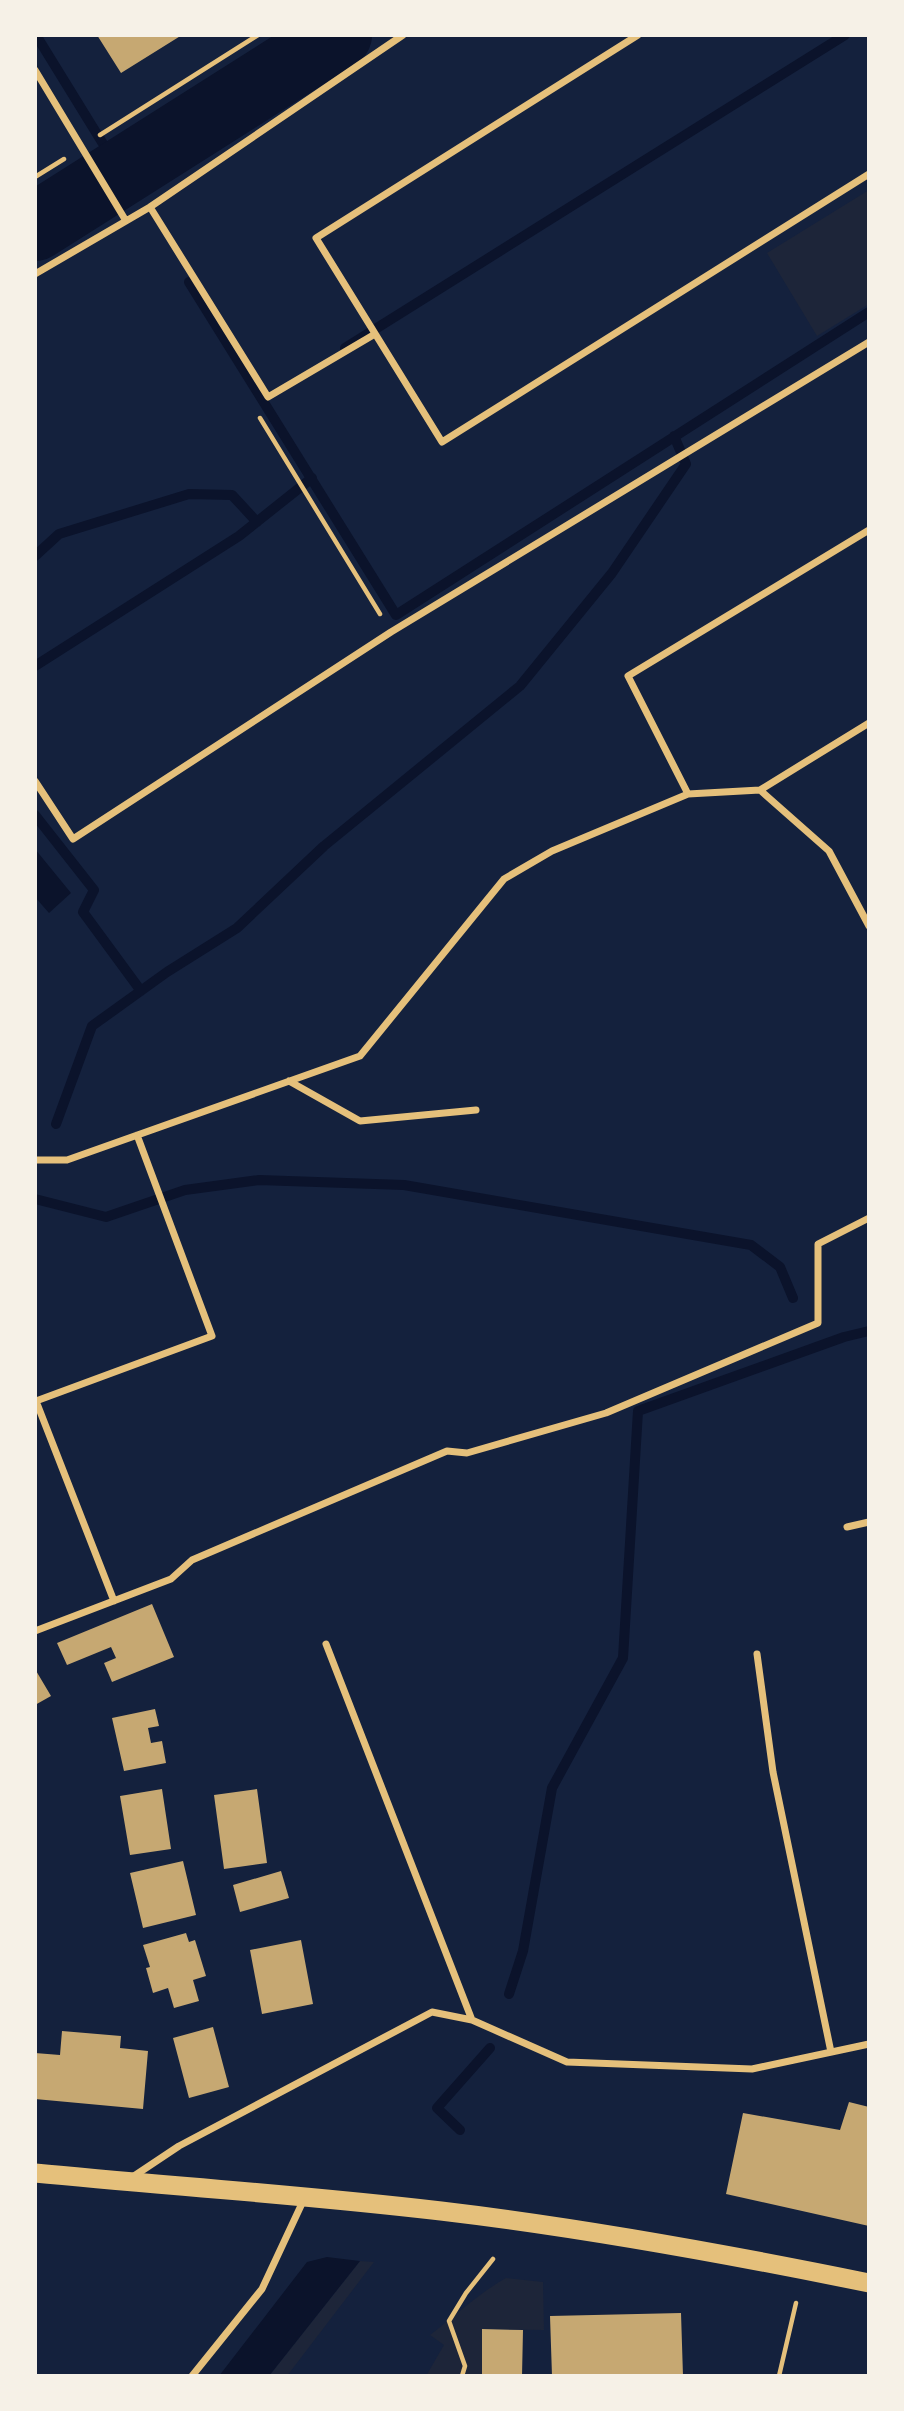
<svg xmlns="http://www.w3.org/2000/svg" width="904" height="2411" viewBox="0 0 904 2411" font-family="Barlow,sans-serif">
  <rect width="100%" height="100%" fill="#14213d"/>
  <path fill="#1d2539" d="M 869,190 L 869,304 L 817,336 L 767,253 Z
    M 360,2261 L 374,2262 L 287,2376 L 269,2376 Z
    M 506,2278 L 543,2282 L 544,2330 L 482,2329 L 482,2376 L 426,2376 L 444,2345 L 430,2335 C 456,2315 478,2294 506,2278 Z"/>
  <path fill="#0b132b" d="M 35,849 L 71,893 L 49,913 L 35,897 Z
    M 327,2257 L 360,2261 L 269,2376 L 219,2376 L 307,2262 Z"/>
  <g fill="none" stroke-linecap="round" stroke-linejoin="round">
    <path stroke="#0b132b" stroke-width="10" d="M 36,35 L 121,173
      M 189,282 L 396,615 L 869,312
      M 345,348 L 845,35
      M 35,556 L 59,534 L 189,494 L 232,495 L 257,522
      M 35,666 L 239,536 L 312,478
      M 35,815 L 94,890 L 83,912 L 141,991
      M 56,1124 L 92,1026 L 167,972 L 237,928 L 324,846 L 520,686 L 612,573 L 686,464 L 674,436
      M 35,1199 L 106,1217 L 185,1190 L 259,1180 L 404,1185 L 751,1245 L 780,1267 L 793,1298
      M 509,1994 L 523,1951 L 552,1788 L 623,1658 L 638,1411 L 844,1337 L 869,1331
      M 460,2130 L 437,2108 L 490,2048"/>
    <path stroke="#0b132b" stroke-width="68" d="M 35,227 L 338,35"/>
  </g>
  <path fill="#c6a872" d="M 97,35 L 182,35 L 121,73 Z
    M 152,1604 L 174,1657 L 112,1682 L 104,1663 L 116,1658 L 111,1647 L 67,1665 L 57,1643 Z
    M 35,1669 L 51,1696 L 35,1705 Z
    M 155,1709 L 159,1726 L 148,1728 L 151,1743 L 162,1741 L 166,1763 L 124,1771 L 112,1718 Z
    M 162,1789 L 171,1849 L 130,1855 L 120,1796 Z
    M 257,1789 L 267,1863 L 224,1869 L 214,1795 Z
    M 183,1861 L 196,1915 L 143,1928 L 130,1873 Z
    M 281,1871 L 289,1898 L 240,1912 L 233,1885 Z
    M 186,1933 L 189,1942 L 195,1940 L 206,1976 L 193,1980 L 199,2001 L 174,2008 L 168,1988 L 153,1993 L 146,1968 L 150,1967 L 143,1945 Z
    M 301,1940 L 313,2004 L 262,2014 L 250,1950 Z
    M 213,2027 L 229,2087 L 189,2098 L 173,2038 Z
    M 62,2031 L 121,2036 L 120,2048 L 148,2051 L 143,2109 L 35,2099 L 35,2053 L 60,2055 Z
    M 849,2102 L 869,2107 L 869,2226 L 726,2194 L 743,2113 L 840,2130 Z
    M 681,2313 L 683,2376 L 552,2376 L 550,2316 Z
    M 482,2329 L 523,2330 L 522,2376 L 482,2376 Z"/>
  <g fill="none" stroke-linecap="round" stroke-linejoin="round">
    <path stroke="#e5c07b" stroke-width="4.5" d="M 100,135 L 258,35
      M 35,177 L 64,159
      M 260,418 L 380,614
      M 462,2376 L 465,2366 L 449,2321 L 466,2293 L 493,2259
      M 779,2376 L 796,2303"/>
    <path stroke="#e5c07b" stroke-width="7" d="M 638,35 L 316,238 L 442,442 L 869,174
      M 35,70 L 126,221
      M 150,207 L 268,397 L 375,334
      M 35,274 L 150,207 L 403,35
      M 35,781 L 73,839 L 391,632 L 869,342
      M 760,790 L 869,723
      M 688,794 L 628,676 L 869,530
      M 289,1081 L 360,1121 L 476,1110
      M 35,1160 L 67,1160 L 360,1056 L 504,879 L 552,851 L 688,794 L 760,790 L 829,851 L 869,926
      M 847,1527 L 869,1522
      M 114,1601 L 36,1401 L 212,1336 L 137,1135
      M 35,1631 L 171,1579 L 192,1560 L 447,1451 L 467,1453 L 606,1413 L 818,1323 L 818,1244 L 869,1218
      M 326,1644 L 472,2020
      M 757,1654 L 773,1772 L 831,2052
      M 131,2178 L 179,2146 L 432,2012 L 472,2020 L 567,2062 L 752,2069 L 869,2044
      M 192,2376 L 262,2289 L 305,2197"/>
    <path stroke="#e5c07b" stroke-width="19" d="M 35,2173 C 170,2186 306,2195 441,2211 C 585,2228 727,2254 869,2283"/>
  </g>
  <rect width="904" height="2411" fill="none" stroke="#f6f1e7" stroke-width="74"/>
</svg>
